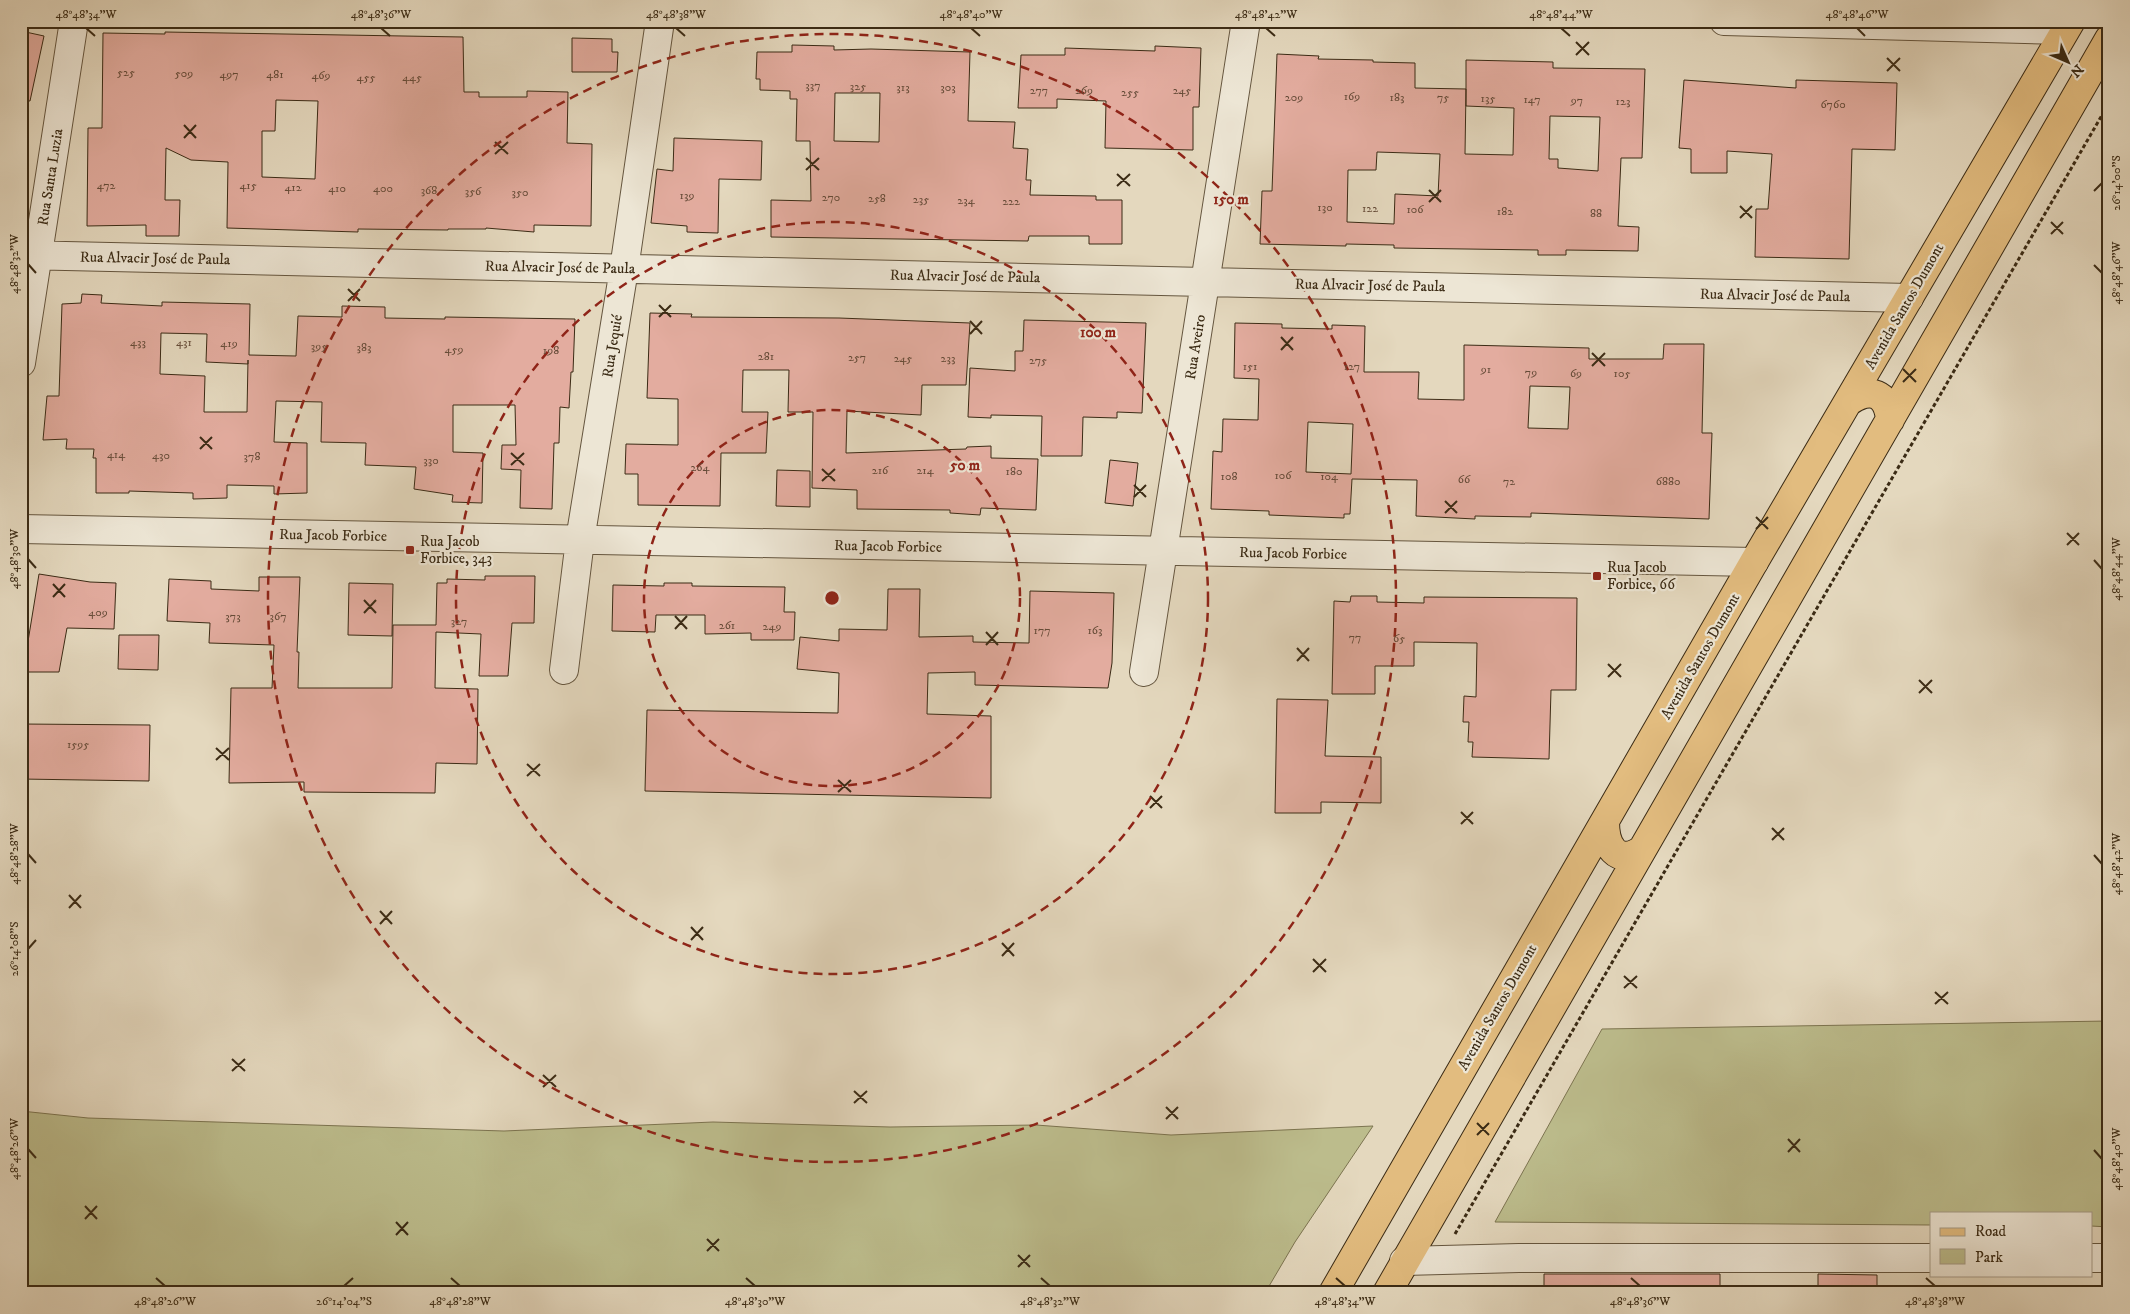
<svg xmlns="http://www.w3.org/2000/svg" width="2130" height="1314" viewBox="0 0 2130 1314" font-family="'IM FELL DW Pica',serif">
  <rect width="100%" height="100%" fill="#e4d8be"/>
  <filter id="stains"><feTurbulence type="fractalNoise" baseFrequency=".004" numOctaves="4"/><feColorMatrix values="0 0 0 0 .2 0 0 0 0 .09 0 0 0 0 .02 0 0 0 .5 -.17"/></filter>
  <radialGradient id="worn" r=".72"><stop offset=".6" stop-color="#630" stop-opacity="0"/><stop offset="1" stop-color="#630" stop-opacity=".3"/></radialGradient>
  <path fill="#bcbc8c" stroke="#7c7450" d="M 2109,1021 L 2109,1227 L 2091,1226 L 2091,1213 L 1931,1213 L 1931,1225 L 1495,1222 L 1602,1029 Z
    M 21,1111 L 88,1118 L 504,1131 L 713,1122 L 890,1127 L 1036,1125 L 1171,1135 L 1373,1126 L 1295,1242 L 1265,1293 L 21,1293 Z"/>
  <path fill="#e3ac9f" stroke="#3b2b15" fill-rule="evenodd" d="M 21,31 L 44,36 L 30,101 L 21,100 Z
    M 165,32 L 463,37 L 464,92 L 479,92 L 479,97 L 527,97 L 527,91 L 568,92 L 567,143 L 592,144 L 591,226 L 534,225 L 534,232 L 486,228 L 486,229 L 448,229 L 448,230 L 358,229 L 358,232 L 227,228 L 228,162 L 191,160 L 166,148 L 165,200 L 180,200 L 179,236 L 146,236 L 146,225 L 87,226 L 88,128 L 102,128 L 103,33 L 165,34 ZM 276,100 L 318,101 L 315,179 L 262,177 L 262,131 L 275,131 Z
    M 572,38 L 612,39 L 612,52 L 618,52 L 617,72 L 572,72 Z
    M 792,45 L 834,46 L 834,50 L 871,49 L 970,52 L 968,121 L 1015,122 L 1013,148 L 1028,149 L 1026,180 L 1031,180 L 1030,195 L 1096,196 L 1096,200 L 1122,200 L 1122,244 L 1089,244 L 1089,236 L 1029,236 L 1028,241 L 771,237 L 771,200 L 811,201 L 810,141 L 796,141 L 797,99 L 790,99 L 790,91 L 760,90 L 760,79 L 756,79 L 757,52 L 792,52 ZM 835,93 L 880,93 L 879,142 L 834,141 Z
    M 1155,46 L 1201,48 L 1199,107 L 1193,107 L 1193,150 L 1105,148 L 1106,101 L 1057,99 L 1057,108 L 1018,108 L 1021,55 L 1065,55 L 1065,48 L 1155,51 Z
    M 1277,54 L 1319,56 L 1318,59 L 1373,60 L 1373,62 L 1415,63 L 1415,88 L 1466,89 L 1465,154 L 1513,155 L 1514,108 L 1466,106 L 1466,60 L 1553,62 L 1553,68 L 1645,69 L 1642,158 L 1621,158 L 1618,226 L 1639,227 L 1638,251 L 1566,250 L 1566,255 L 1538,255 L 1538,250 L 1394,248 L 1394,245 L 1346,244 L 1346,246 L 1260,244 L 1262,191 L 1272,191 ZM 1550,116 L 1600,117 L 1598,171 L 1558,168 L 1558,159 L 1549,159 ZM 1377,152 L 1440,154 L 1438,196 L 1395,194 L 1394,224 L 1347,222 L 1348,170 L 1376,170 Z
    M 1684,80 L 1796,88 L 1796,80 L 1897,83 L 1895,150 L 1852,149 L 1849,259 L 1755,257 L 1756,209 L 1768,209 L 1772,154 L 1727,151 L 1727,173 L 1691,173 L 1691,149 L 1679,148 Z
    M 674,138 L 762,141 L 761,180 L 719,179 L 718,233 L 687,232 L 687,226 L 651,223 L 657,169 L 673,171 Z
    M 82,294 L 102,295 L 101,303 L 162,306 L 162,302 L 250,304 L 249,355 L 296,356 L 298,316 L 342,317 L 342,306 L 385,307 L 385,318 L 445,319 L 445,317 L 575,319 L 573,372 L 571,372 L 569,408 L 560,407 L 559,443 L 554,443 L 552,509 L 520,508 L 521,470 L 501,469 L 502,445 L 516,445 L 515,405 L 453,405 L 453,452 L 483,453 L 482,503 L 452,502 L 453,495 L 414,489 L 416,467 L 365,465 L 366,443 L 321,442 L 322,402 L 276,401 L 274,442 L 307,443 L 307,493 L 274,494 L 274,486 L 227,485 L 227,498 L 193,499 L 193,493 L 129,491 L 129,493 L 96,493 L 96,458 L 93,458 L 94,449 L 66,449 L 67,439 L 43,440 L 47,396 L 59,396 L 62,304 L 81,303 ZM 161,333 L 207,334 L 206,362 L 248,364 L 248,360 L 247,412 L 204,412 L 205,376 L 160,374 Z
    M 650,313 L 692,314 L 691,317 L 839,318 L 970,323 L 966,385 L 922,385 L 921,415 L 847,411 L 846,453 L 966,449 L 967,447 L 991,446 L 991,458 L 1038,459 L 1036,510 L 981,508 L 980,515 L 950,513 L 950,510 L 857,509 L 857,490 L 812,488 L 813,412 L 788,412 L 789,370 L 743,370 L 742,412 L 768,412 L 766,453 L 721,453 L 720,506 L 638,505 L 638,474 L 625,474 L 626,444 L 678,445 L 678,399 L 647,398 Z
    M 1024,320 L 1146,323 L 1142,413 L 1117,412 L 1117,418 L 1083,417 L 1082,456 L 1041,456 L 1042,416 L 991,415 L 991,418 L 968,417 L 970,368 L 1015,371 L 1015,351 L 1023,351 Z
    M 1235,323 L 1282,324 L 1282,328 L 1332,329 L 1332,325 L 1365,326 L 1364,372 L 1419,372 L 1418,399 L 1464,400 L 1464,345 L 1589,348 L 1589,359 L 1663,359 L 1664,344 L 1704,344 L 1702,433 L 1712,433 L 1709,519 L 1531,513 L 1531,517 L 1475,516 L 1475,519 L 1416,516 L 1417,480 L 1352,479 L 1350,514 L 1344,514 L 1344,518 L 1269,515 L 1269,511 L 1211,509 L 1213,451 L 1222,452 L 1223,419 L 1258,420 L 1259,379 L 1234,378 ZM 1530,386 L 1570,387 L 1568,429 L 1528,428 ZM 1308,422 L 1353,424 L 1351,474 L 1306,472 Z
    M 1110,460 L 1138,463 L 1133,506 L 1105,503 Z
    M 777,470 L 810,471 L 810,507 L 776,506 Z
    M 39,574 L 90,582 L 116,583 L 114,629 L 67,628 L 59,672 L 23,672 Z
    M 485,576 L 535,576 L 534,623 L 512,623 L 508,676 L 479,676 L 481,634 L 436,632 L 435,688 L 478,689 L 477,764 L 436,763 L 435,793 L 304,792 L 304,782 L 229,783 L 231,688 L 272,688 L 274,645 L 209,643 L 210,623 L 167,621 L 169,579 L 211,581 L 211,589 L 259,591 L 259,577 L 300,577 L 297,652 L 299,652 L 298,688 L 392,688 L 393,625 L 436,625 L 437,583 L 447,583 L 447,579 L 485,580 Z
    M 349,583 L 393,584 L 392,636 L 348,635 Z
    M 664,583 L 692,583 L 692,586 L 785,587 L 784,612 L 795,612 L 794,640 L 751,640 L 751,633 L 705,634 L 705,615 L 656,615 L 655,632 L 612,631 L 613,585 L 664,586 Z
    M 888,589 L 920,589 L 919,637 L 973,636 L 973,642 L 1029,643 L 1030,591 L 1114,593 L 1112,663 L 1108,688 L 975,685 L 975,672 L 928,673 L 927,714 L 991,716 L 991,798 L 645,791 L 647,710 L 838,713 L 839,673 L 797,669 L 800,637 L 839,641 L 839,629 L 887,630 Z
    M 1351,596 L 1377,596 L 1377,602 L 1424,603 L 1424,597 L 1577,598 L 1576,690 L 1551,690 L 1549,759 L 1472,757 L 1473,742 L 1468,742 L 1469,722 L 1463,722 L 1464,696 L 1476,697 L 1477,643 L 1414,642 L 1414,666 L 1375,666 L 1375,694 L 1332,694 L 1334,601 L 1350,602 Z
    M 119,635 L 159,635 L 158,670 L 118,669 Z
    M 1277,699 L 1328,700 L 1325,756 L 1381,757 L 1381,803 L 1321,802 L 1321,813 L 1275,813 Z
    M 21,724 L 150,725 L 149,781 L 21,779 Z
    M 1544,1274 L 1720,1274 L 1720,1293 L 1544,1293 Z
    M 1818,1274 L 1877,1275 L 1877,1293 L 1818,1293 Z"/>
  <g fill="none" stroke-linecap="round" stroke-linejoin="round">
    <defs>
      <path id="minor" d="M 1724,21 L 2065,30
        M 21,255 L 1909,298
        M 21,363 L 74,21
        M 21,529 L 1754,562
        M 564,670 L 580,540 L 624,269 L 660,21
        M 1144,672 L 1246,21
        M 2091,1258 L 2109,1258
        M 1404,1261 L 1519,1258 L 1931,1258"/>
      <path id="major" d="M 1848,402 C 1870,386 1888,393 1890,420
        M 1605,821 C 1605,846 1616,866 1642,850
        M 1333,1293 L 1754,562 L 2071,21
        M 1387,1293 L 2109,39"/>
    </defs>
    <use href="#minor" stroke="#65563f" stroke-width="30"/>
    <use href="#major" stroke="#3b2b15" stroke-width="30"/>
    <path stroke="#3b2b15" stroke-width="3" stroke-dasharray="4 2.5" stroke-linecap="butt" d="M 1455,1234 L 2109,103"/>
    <use href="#minor" stroke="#ede6d5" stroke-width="28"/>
    <use href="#major" stroke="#e2bc7f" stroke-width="28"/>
  </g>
  <path fill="none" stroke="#3b2b15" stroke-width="2" d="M 86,28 L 95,36M 381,28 L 390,36M 676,28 L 685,36M 971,28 L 980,36M 1266,28 L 1275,36M 1561,28 L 1570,36M 1857,28 L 1865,36M 1576,42 L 1589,55M 1576,55 L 1589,42M 1887,58 L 1900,71M 1887,71 L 1900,58M 184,125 L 196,138M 184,138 L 196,125M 495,142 L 508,154M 495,154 L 508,142M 806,158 L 819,170M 806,170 L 819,158M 1117,174 L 1130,186M 1117,186 L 1130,174M 1429,190 L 1441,202M 2094,191 L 2102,183M 1429,202 L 1441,190M 1740,206 L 1752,218M 1740,218 L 1752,206M 2051,222 L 2063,234M 2051,234 L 2063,222M 28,264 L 36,273M 2094,265 L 2102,273M 348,289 L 360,301M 348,301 L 360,289M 659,305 L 671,317M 659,317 L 671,305M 970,321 L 982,334M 970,334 L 982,321M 1281,337 L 1293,350M 1281,350 L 1293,337M 1592,353 L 1605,366M 1592,366 L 1605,353M 1903,369 L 1916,382M 1903,382 L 1916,369M 200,437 L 212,449M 200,449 L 212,437M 511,453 L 524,465M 511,465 L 524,453M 822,469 L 835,481M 822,481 L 835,469M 1134,485 L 1146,497M 1134,497 L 1146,485M 1445,501 L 1457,513M 1445,513 L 1457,501M 1756,517 L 1768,529M 1756,529 L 1768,517M 2067,533 L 2079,545M 2067,545 L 2079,533M 28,559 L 36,568M 2094,560 L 2102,569M 53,584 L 65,597M 53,597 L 65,584M 364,600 L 376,613M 364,613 L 376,600M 675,616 L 687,629M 675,629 L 687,616M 986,632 L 998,645M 986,645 L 998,632M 1297,648 L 1309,661M 1297,661 L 1309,648M 1608,664 L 1621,677M 1608,677 L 1621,664M 1919,680 L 1932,693M 1919,693 L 1932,680M 216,748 L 229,760M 216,760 L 229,748M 527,764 L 540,776M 527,776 L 540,764M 838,780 L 851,792M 838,792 L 851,780M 1150,796 L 1162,808M 1150,808 L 1162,796M 1461,812 L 1473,824M 1461,824 L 1473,812M 1772,828 L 1784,840M 1772,840 L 1784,828M 28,854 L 36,863M 2094,855 L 2102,864M 69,895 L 81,908M 69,908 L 81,895M 380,911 L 392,924M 380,924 L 392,911M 691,927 L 703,940M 691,940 L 703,927M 1002,943 L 1014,956M 28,949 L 36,940M 1002,956 L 1014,943M 1313,959 L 1326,972M 1313,972 L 1326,959M 1624,976 L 1637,988M 1624,988 L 1637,976M 1935,992 L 1948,1004M 1935,1004 L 1948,992M 232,1059 L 245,1071M 232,1071 L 245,1059M 543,1075 L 556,1087M 543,1087 L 556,1075M 854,1091 L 867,1103M 854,1103 L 867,1091M 1166,1107 L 1178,1119M 1166,1119 L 1178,1107M 1477,1123 L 1489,1135M 1477,1135 L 1489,1123M 1788,1139 L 1800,1152M 28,1149 L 36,1158M 2094,1150 L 2102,1159M 1788,1152 L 1800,1139M 85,1206 L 97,1219M 85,1219 L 97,1206M 396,1222 L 408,1235M 396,1235 L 408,1222M 707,1239 L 719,1251M 707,1251 L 719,1239M 1018,1255 L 1030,1267M 1018,1267 L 1030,1255M 156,1278 L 165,1286M 451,1278 L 460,1286M 746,1278 L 755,1286M 1041,1278 L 1050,1286M 1336,1278 L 1345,1286M 1631,1278 L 1640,1286M 1926,1278 L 1935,1286M 344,1286 L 353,1278"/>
  <g fill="none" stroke="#8f2418" stroke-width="2.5" stroke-dasharray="9 6">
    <circle cx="832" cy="598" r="188"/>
    <circle cx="832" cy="598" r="376"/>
    <circle cx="832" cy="598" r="564"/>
  </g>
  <g fill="#8f2418" stroke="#ede6d5" stroke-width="2">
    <rect x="405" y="545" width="10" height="10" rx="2.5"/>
    <rect x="1592" y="571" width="10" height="10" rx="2.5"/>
  </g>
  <g text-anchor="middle" stroke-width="4.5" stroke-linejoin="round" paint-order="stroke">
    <g font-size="12" fill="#654b38">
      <text x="126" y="76">525</text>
      <text x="184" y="77">509</text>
      <text x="229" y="78">497</text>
      <text x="275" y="78">481</text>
      <text x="321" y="79">469</text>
      <text x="366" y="81">455</text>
      <text x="412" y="81">445</text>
      <text x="813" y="89">337</text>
      <text x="858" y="90">325</text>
      <text x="903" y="91">313</text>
      <text x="948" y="91">303</text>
      <text x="1039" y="94">277</text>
      <text x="1084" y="94">269</text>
      <text x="1182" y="94">245</text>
      <text x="1130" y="96">255</text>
      <text x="1352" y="100">169</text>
      <text x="1294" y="101">209</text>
      <text x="1397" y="101">183</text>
      <text x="1443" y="101">75</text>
      <text x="1488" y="102">135</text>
      <text x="1532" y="103">147</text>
      <text x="1577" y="104">97</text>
      <text x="1623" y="105">123</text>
      <text x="1833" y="108">6760</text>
      <text x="106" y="189">472</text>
      <text x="248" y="189">415</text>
      <text x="293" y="191">412</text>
      <text x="337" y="192">410</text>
      <text x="383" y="192">400</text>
      <text x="429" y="194">368</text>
      <text x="473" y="195">356</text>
      <text x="520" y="196">350</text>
      <text x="687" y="199">139</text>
      <text x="831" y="201">270</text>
      <text x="877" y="202">258</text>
      <text x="921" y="203">235</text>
      <text x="966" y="204">234</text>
      <text x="1011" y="205">222</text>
      <text x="1325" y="211">130</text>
      <text x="1370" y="212">122</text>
      <text x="1415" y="213">106</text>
      <text x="1505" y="215">182</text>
      <text x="1596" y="217">88</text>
      <text x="138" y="346">433</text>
      <text x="184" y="346">431</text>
      <text x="229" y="347">419</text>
      <text x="319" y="350">395</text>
      <text x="364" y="351">383</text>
      <text x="454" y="353">459</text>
      <text x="551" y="354">198</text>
      <text x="766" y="360">281</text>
      <text x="857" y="361">257</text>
      <text x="903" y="362">245</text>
      <text x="948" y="362">233</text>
      <text x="1038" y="364">275</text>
      <text x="1250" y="370">151</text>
      <text x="1352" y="370">127</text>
      <text x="1486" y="373">91</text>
      <text x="1531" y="376">79</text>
      <text x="1576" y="377">69</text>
      <text x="1622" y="377">105</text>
      <text x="116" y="458">414</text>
      <text x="161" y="459">430</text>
      <text x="252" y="460">378</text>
      <text x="431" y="464">330</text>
      <text x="700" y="471">264</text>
      <text x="880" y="474">216</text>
      <text x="925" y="474">214</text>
      <text x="1014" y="475">180</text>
      <text x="1283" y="479">106</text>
      <text x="1229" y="480">108</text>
      <text x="1329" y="480">104</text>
      <text x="1464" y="483">66</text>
      <text x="1509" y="485">72</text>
      <text x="1668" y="485">6880</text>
      <text x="98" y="616">409</text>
      <text x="233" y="620">373</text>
      <text x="278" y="620">367</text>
      <text x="459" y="625">327</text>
      <text x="727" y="629">261</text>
      <text x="772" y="630">249</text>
      <text x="1042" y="634">177</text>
      <text x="1095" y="634">163</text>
      <text x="1355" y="641">77</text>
      <text x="1399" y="642">65</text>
      <text x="78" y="748">1595</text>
    </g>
    <g font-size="15" fill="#3b2b15" stroke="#ede6d5">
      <text transform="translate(50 177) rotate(-81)" y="5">Rua Santa Luzia</text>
      <text transform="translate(155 258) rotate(1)" y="5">Rua Alvacir José de Paula</text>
      <text transform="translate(560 267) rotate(1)" y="5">Rua Alvacir José de Paula</text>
      <text transform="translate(965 276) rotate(1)" y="5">Rua Alvacir José de Paula</text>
      <text transform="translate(1370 285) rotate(1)" y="5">Rua Alvacir José de Paula</text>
      <text transform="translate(1775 295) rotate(1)" y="5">Rua Alvacir José de Paula</text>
      <text transform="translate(1904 306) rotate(-60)" y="5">Avenida Santos Dumont</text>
      <text transform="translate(612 346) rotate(-81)" y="5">Rua Jequié</text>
      <text transform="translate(1195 347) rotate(-81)" y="5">Rua Aveiro</text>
      <text transform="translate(333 535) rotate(1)" y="5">Rua Jacob Forbice</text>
      <text transform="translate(888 546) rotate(1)" y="5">Rua Jacob Forbice</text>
      <text transform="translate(1293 553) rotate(1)" y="5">Rua Jacob Forbice</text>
      <text transform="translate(1700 656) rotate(-60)" y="5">Avenida Santos Dumont</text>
      <text transform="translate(1497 1007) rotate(-60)" y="5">Avenida Santos Dumont</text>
    </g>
    <g font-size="15" fill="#3b2b15" stroke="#ede6d5" text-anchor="start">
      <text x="420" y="546">Rua Jacob<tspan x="420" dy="17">Forbice, 343</tspan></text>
      <text x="1607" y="572">Rua Jacob<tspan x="1607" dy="17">Forbice, 66</tspan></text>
    </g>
  </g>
  <circle cx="832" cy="598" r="8" fill="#8f2418" stroke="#ede6d5" stroke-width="2.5"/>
  <g font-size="15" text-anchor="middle" font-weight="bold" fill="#8f2418" stroke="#ede6d5" stroke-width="4.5" stroke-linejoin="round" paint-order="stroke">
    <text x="1231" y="204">150 m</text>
    <text x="1098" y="337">100 m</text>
    <text x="965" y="470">50 m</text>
  </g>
  <rect width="2130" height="1314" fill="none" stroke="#e4d8be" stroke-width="55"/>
  <rect x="1930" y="1212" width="162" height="65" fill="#ede6d5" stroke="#a69b88"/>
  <rect x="1940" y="1228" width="25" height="8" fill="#e2bc7f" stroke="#a69b88"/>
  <text x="1975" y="1236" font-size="15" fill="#3b2b15">Road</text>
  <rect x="1940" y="1249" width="25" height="15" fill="#bcbc8c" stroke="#a69b88"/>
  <text x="1975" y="1262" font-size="15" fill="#3b2b15">Park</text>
  <g transform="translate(2068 62) rotate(135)" stroke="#ede6d5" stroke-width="4" paint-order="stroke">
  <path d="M0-4L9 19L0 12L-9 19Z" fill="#3b2b15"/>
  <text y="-8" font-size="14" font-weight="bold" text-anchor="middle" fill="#3b2b15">N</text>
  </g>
  <rect x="28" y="28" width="2074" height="1258" fill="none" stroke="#3b2b15" stroke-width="2"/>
  <g font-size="12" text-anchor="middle" fill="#3b2b15">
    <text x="86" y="18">48°48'34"W</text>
    <text x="381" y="18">48°48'36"W</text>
    <text x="676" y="18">48°48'38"W</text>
    <text x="971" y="18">48°48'40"W</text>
    <text x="1266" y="18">48°48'42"W</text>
    <text x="1561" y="18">48°48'44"W</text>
    <text x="1857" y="18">48°48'46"W</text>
    <text transform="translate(2116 183) rotate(-90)" y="4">26°14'00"S</text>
    <text transform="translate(14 264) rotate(-90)" y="4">48°48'32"W</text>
    <text transform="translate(2116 273) rotate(-90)" y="4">48°48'46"W</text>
    <text transform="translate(14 559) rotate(-90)" y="4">48°48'30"W</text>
    <text transform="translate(2116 569) rotate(-90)" y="4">48°48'44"W</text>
    <text transform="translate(14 854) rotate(-90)" y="4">48°48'28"W</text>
    <text transform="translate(2116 864) rotate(-90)" y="4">48°48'42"W</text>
    <text transform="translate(14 949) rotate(-90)" y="4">26°14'08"S</text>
    <text transform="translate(14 1149) rotate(-90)" y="4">48°48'26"W</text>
    <text transform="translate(2116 1159) rotate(-90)" y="4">48°48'40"W</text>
    <text x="165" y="1305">48°48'26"W</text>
    <text x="344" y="1305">26°14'04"S</text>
    <text x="460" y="1305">48°48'28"W</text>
    <text x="755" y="1305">48°48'30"W</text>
    <text x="1050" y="1305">48°48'32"W</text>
    <text x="1345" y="1305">48°48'34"W</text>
    <text x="1640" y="1305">48°48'36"W</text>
    <text x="1935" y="1305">48°48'38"W</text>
  </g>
  <rect width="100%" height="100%" filter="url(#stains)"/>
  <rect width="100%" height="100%" fill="url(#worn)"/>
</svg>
